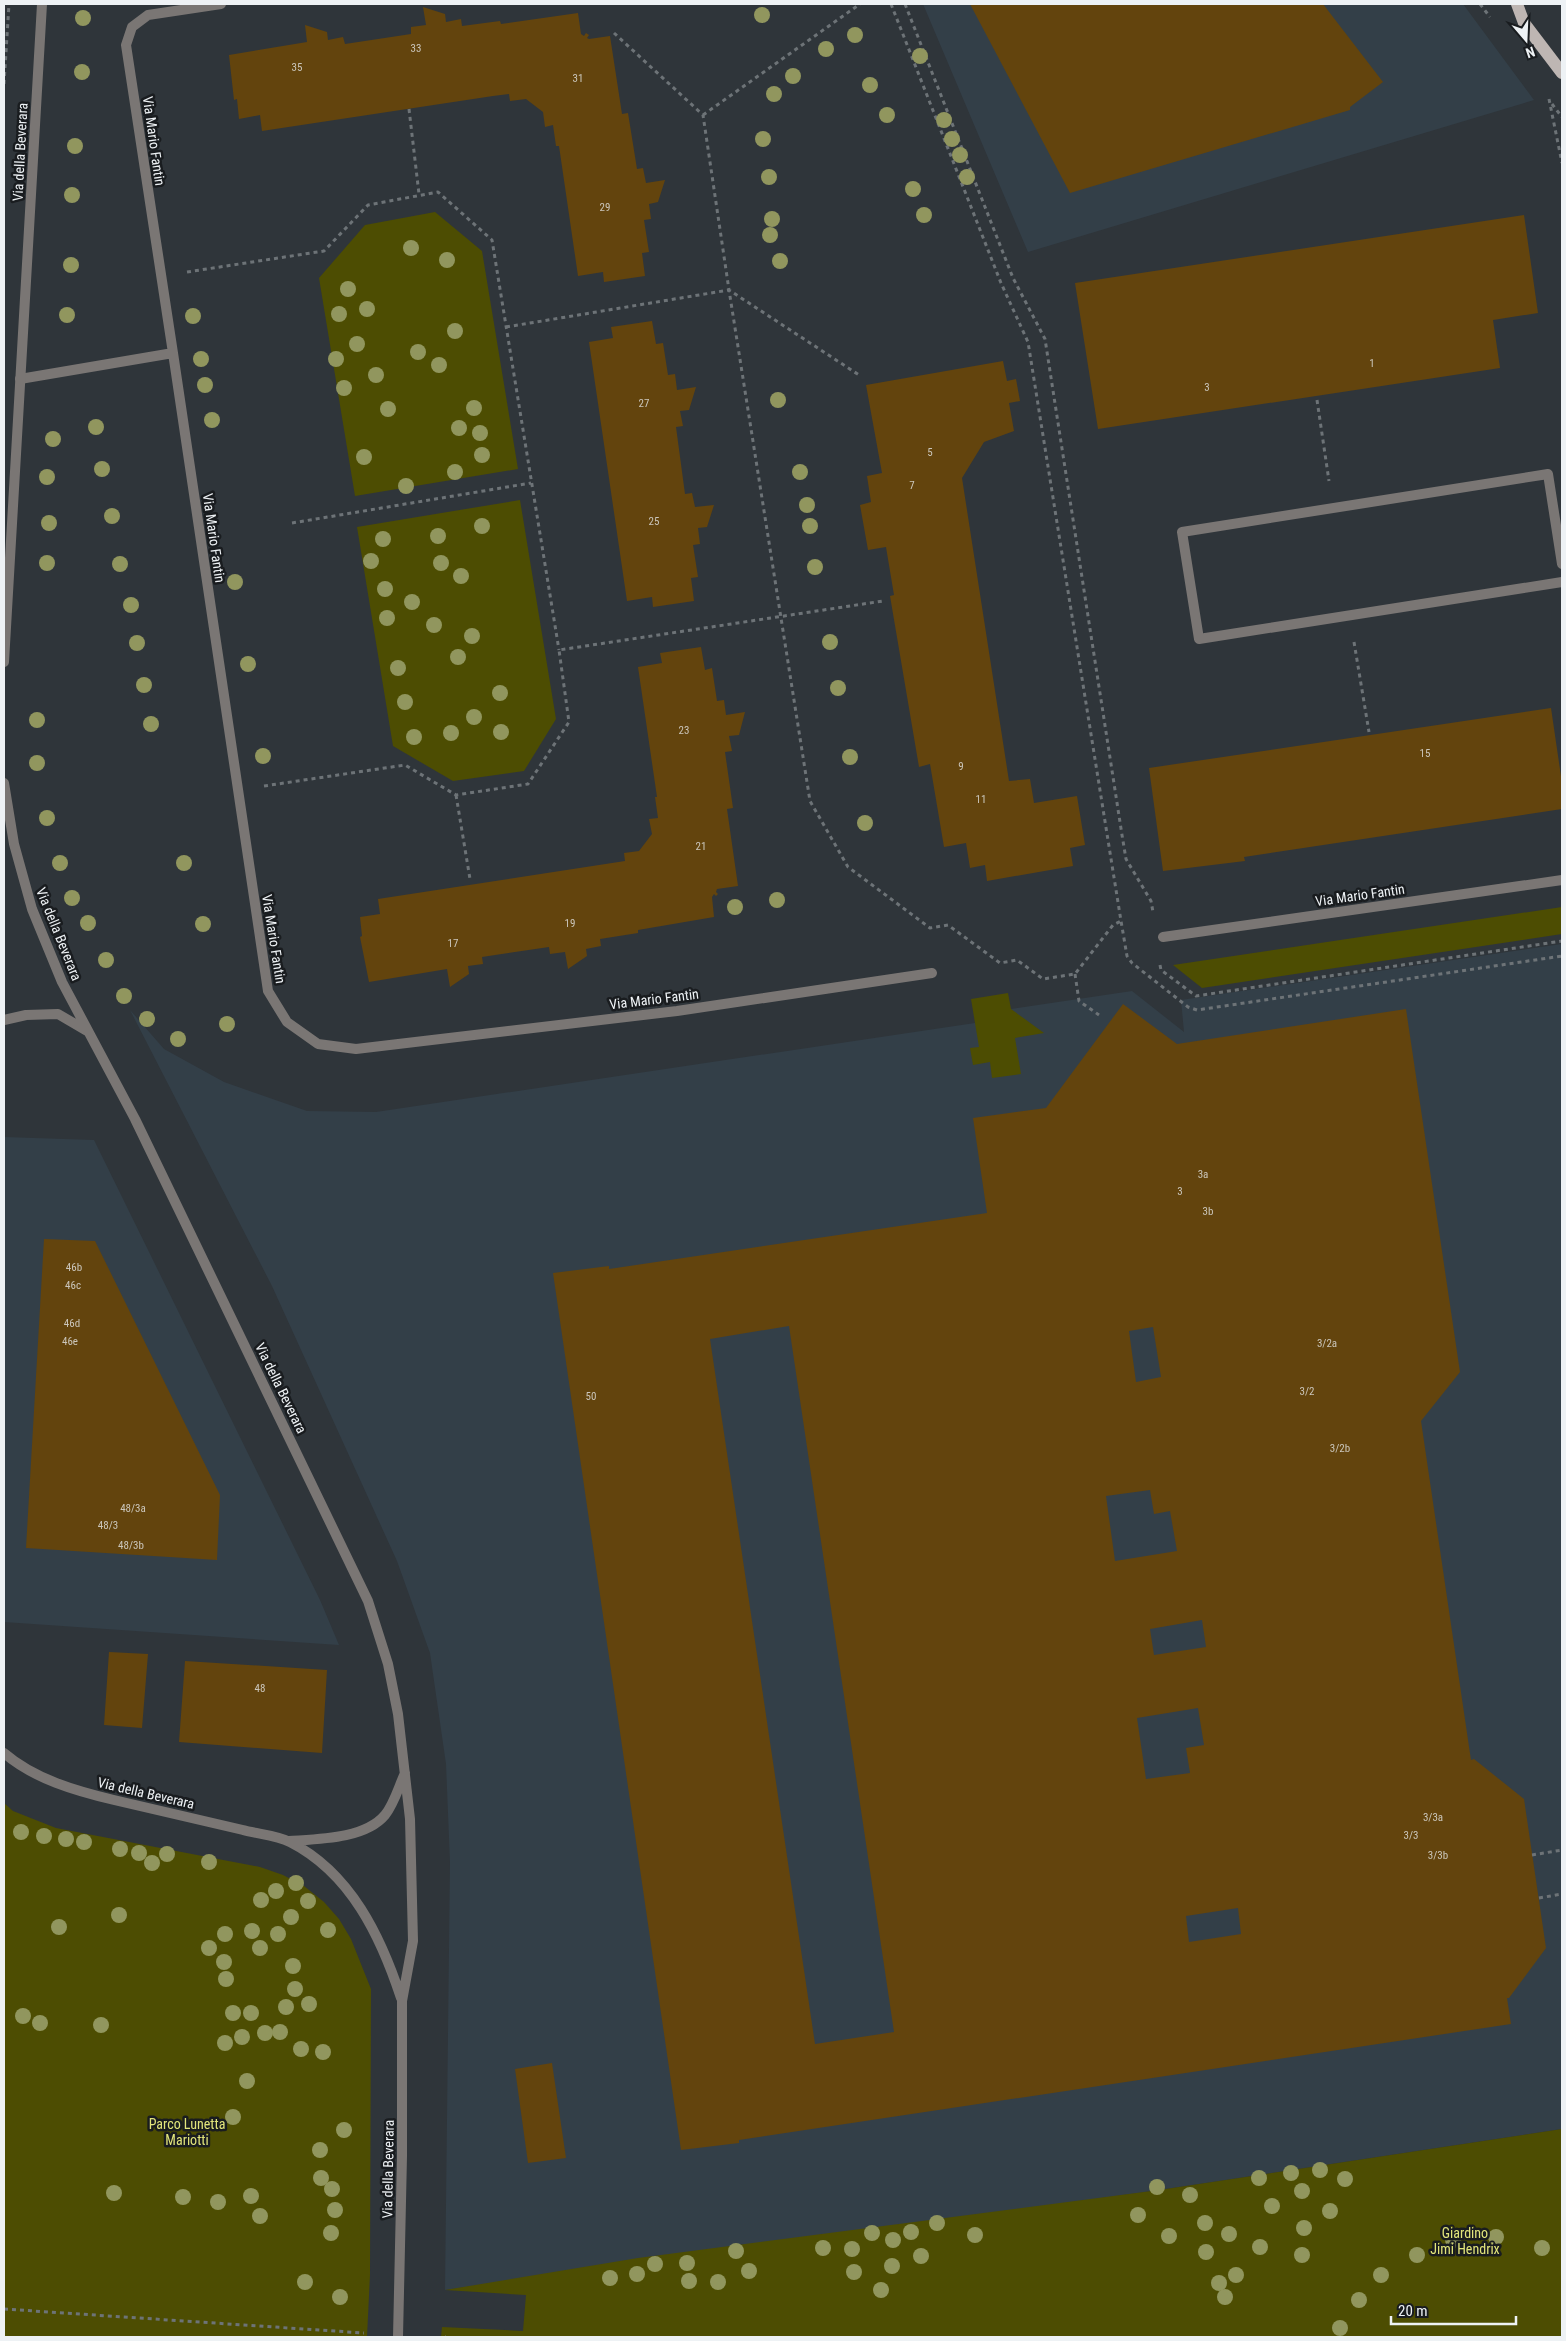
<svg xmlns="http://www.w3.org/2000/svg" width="1566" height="2341" viewBox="0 0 1566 2341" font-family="'Roboto Condensed',sans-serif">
  <rect width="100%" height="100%" fill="#2f353a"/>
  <path fill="#333f48" d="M 923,4 L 1463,4 L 1534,100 L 1028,252 Z
    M 1562,944 L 1562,2129 L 1159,2190 L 445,2290 L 450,1862 L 446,1764 L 430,1653 L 397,1561 L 272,1286 L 130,1010 L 164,1049 L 224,1082 L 307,1111 L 376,1112 L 975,1023 L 1011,1009 L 1132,991 L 1184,1032 L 1181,1000 Z
    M 4,1137 L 94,1140 L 320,1600 L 339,1645 L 4,1622 Z"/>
  <path fill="#4d4d02" d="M 435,212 L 482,251 L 518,469 L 355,496 L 319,278 L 365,225 Z
    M 520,500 L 556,719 L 524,771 L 453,781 L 393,746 L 357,527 Z
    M 1562,907 L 1562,934 L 1202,988 L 1173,965 Z
    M 1008,993 L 1011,1009 L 1044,1033 L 1015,1038 L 1021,1074 L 992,1078 L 990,1062 L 973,1065 L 970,1048 L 979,1047 L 971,999 Z
    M 4,1803 L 13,1811 L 56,1828 L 260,1867 L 283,1875 L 304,1886 L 324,1902 L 339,1919 L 351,1939 L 371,1989 L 370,2275 L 367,2337 L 4,2337 Z
    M 1562,2129 L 1562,2337 L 441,2337 L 442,2327 L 523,2331 L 526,2295 L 445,2290 L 638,2258 L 1159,2190 Z"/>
  <path fill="#63440d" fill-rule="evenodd" d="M 970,4 L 1323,4 L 1383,82 L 1350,107 L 1350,110 L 1070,193 Z
    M 423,7 L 445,14 L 446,22 L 461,19 L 462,26 L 500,21 L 501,24 L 578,13 L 581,34 L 584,36 L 586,33 L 589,35 L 587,38 L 589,39 L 610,36 L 622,114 L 628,113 L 637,169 L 643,168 L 646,183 L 665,180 L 658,202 L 649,204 L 651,219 L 644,220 L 649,252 L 642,253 L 645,276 L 604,282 L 603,272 L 578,276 L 559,146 L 556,146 L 553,125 L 545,127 L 543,112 L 526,99 L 510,101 L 509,94 L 493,96 L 262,131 L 260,115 L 239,119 L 237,99 L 234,100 L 229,55 L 307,42 L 305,25 L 327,32 L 328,40 L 343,37 L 345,44 L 411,34 L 411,27 L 426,25 Z
    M 1524,215 L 1538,313 L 1493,320 L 1500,368 L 1098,429 L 1075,283 Z
    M 652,321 L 656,344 L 663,343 L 668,375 L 675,374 L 677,390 L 696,387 L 689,410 L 680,411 L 683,426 L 676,427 L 685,494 L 692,493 L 695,507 L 714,505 L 707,527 L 698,528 L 700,544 L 693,545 L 698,577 L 691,578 L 694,601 L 653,607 L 652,597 L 627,601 L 589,342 L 613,338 L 611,327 Z
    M 1003,361 L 1007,381 L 1016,379 L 1020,401 L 1009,403 L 1014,431 L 984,442 L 962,478 L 1009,781 L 1030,779 L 1034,803 L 1077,796 L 1085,845 L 1070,848 L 1073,866 L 987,881 L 985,865 L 970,868 L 966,843 L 944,847 L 930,764 L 919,767 L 890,596 L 894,595 L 886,547 L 868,550 L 860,505 L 871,502 L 867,476 L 882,473 L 866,385 Z
    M 701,647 L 705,670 L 712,668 L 717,701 L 724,700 L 726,715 L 745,712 L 739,735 L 729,736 L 732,751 L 725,752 L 733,808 L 727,809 L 738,886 L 717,889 L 716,892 L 718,894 L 716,896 L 714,894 L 712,897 L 714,917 L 638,930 L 638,933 L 600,939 L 601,946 L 586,949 L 587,956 L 568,969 L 565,952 L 550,954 L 549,947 L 482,957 L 483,964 L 468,966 L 469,974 L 450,987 L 447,969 L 369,982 L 360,937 L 362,936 L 360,917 L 380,914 L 378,899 L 625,861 L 624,853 L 639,851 L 652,834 L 649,819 L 658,818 L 655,797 L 657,797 L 638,667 L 662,663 L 660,653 Z
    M 1551,708 L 1562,783 L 1562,809 L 1244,857 L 1245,861 L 1163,871 L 1149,768 Z
    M 1123,1004 L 1177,1044 L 1406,1009 L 1460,1372 L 1421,1421 L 1471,1760 L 1474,1759 L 1524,1799 L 1546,1948 L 1509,1998 L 1507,1998 L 1511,2024 L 739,2140 L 739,2143 L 681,2150 L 553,1273 L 609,1266 L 609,1269 L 987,1213 L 973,1118 L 1046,1108 ZM 789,1326 L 894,2032 L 815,2044 L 710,1339 ZM 1153,1327 L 1161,1377 L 1136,1382 L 1129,1331 ZM 1150,1490 L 1154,1514 L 1170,1511 L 1177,1551 L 1115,1561 L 1106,1496 ZM 1202,1620 L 1206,1647 L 1154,1655 L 1150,1629 ZM 1198,1708 L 1204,1745 L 1186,1748 L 1190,1773 L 1146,1779 L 1137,1718 ZM 1238,1908 L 1241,1934 L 1189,1942 L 1186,1916 Z
    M 44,1239 L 95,1241 L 220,1495 L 217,1560 L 26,1548 Z
    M 109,1652 L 148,1654 L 142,1728 L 104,1725 Z
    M 185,1661 L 327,1670 L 322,1753 L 179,1742 Z
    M 552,2063 L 566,2158 L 528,2163 L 515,2069 Z"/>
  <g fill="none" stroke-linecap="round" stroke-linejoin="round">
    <path stroke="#6d7377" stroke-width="3" stroke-dasharray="4 4" stroke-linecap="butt" d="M 891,4 L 1001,283 L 1028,342 L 1121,921 L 1127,956 L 1132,963 L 1188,1007 L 1197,1010 L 1562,956
      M 905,4 L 1013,278 L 1045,339 L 1122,835 L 1126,859 L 1151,901 L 1153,912
      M 1480,4 L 1490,17
      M 614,33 L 703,115 L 729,290 L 859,375
      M 4,84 L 9,4
      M 1549,99 L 1562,163
      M 1552,104 L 1562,117
      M 409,109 L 419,194
      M 703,115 L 860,4
      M 187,272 L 324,251 L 368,205 L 438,192 L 492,240 L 559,650
      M 506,327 L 729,290 L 810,801 L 848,867 L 930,928 L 948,925 L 1000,963 L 1017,960 L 1043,979 L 1075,974 L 1113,925 L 1121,921
      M 1317,400 L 1329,481
      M 292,523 L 531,483
      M 1354,642 L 1369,732
      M 264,786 L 405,765 L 456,795 L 528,784 L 569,722 L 559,650 L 883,601
      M 456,795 L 470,879
      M 1160,965 L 1161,970 L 1196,996 L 1562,941
      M 1075,974 L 1079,1001 L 1099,1015
      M 1532,1855 L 1562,1850
      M 1539,1898 L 1562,1894
      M 4,2309 L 364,2333
      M 445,2337 L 446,2337"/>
    <path stroke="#7a7674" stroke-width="10" d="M 173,353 L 126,45 L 132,27 L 148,15 L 221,4
      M 20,379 L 173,353 L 268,991 L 287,1022 L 318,1044 L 356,1049 L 677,1011 L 932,973
      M 1562,564 L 1548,474 L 1182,532 L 1199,639 L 1562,582
      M 1163,937 L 1562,880"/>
    <path stroke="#7a7674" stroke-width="10" d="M 4,662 L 42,4
      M 4,783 L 14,844 L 32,909 L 62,982 L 135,1119 L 368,1601 L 388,1664 L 398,1714 L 410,1819 L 413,1941 L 402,2001 L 402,2156 L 398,2337
      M 4,1020 L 26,1015 L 58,1014 L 87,1031
      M 4,1753 C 34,1779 76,1791 114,1800 C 157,1810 200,1820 243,1830 C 257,1834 277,1835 290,1842 C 351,1873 381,1937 401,1998
      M 289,1841 C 318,1839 365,1839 385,1815 C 394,1804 399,1786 405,1773"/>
    <path stroke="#beb6b3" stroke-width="12" d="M 1517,4 L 1524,23 L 1562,73"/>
  </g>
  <g fill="#91965e">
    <circle cx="762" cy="15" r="8"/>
    <circle cx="83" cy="18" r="8"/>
    <circle cx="855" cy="35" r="8"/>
    <circle cx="826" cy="49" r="8"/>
    <circle cx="920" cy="56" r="8"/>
    <circle cx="82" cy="72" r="8"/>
    <circle cx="793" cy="76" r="8"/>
    <circle cx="870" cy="85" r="8"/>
    <circle cx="774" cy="94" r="8"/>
    <circle cx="887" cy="115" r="8"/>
    <circle cx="944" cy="120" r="8"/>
    <circle cx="763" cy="139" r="8"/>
    <circle cx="952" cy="139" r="8"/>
    <circle cx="75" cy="146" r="8"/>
    <circle cx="960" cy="155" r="8"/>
    <circle cx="769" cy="177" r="8"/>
    <circle cx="967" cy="177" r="8"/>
    <circle cx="913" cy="189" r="8"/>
    <circle cx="72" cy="195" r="8"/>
    <circle cx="924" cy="215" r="8"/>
    <circle cx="772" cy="219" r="8"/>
    <circle cx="770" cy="235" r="8"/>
    <circle cx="411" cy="248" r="8"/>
    <circle cx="447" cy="260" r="8"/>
    <circle cx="780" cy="261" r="8"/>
    <circle cx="71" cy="265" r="8"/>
    <circle cx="348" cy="289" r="8"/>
    <circle cx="367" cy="309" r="8"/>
    <circle cx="339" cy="314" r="8"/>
    <circle cx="67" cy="315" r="8"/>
    <circle cx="193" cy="316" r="8"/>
    <circle cx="455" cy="331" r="8"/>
    <circle cx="357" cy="344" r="8"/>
    <circle cx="418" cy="352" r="8"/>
    <circle cx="201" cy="359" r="8"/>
    <circle cx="336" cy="359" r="8"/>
    <circle cx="439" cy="365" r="8"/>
    <circle cx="376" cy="375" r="8"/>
    <circle cx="205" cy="385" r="8"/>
    <circle cx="344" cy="388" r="8"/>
    <circle cx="778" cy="400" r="8"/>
    <circle cx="474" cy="408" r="8"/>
    <circle cx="388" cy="409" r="8"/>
    <circle cx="212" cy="420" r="8"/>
    <circle cx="96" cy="427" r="8"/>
    <circle cx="459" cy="428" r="8"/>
    <circle cx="480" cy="433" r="8"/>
    <circle cx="53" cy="439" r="8"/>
    <circle cx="482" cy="455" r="8"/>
    <circle cx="364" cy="457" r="8"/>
    <circle cx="102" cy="469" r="8"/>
    <circle cx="455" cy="472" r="8"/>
    <circle cx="800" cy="472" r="8"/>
    <circle cx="47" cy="477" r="8"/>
    <circle cx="406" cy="486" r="8"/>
    <circle cx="807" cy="505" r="8"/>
    <circle cx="112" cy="516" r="8"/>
    <circle cx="49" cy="523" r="8"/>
    <circle cx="482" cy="526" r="8"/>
    <circle cx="810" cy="526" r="8"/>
    <circle cx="438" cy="536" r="8"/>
    <circle cx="383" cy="539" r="8"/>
    <circle cx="371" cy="561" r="8"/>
    <circle cx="47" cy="563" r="8"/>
    <circle cx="441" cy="563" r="8"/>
    <circle cx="120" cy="564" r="8"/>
    <circle cx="815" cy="567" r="8"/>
    <circle cx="461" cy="576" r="8"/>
    <circle cx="235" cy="582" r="8"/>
    <circle cx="385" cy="589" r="8"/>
    <circle cx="412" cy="602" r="8"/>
    <circle cx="131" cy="605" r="8"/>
    <circle cx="387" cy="618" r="8"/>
    <circle cx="434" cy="625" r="8"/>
    <circle cx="472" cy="636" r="8"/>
    <circle cx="830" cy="642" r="8"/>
    <circle cx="137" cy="643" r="8"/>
    <circle cx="458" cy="657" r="8"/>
    <circle cx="248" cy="664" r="8"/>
    <circle cx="398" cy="668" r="8"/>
    <circle cx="144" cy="685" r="8"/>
    <circle cx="838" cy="688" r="8"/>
    <circle cx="500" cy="693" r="8"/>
    <circle cx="405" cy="702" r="8"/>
    <circle cx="474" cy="717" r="8"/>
    <circle cx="37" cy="720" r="8"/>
    <circle cx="151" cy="724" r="8"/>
    <circle cx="501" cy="732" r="8"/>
    <circle cx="451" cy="733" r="8"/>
    <circle cx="414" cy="737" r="8"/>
    <circle cx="263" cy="756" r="8"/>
    <circle cx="850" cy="757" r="8"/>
    <circle cx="37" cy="763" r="8"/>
    <circle cx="47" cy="818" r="8"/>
    <circle cx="865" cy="823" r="8"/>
    <circle cx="60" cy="863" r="8"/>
    <circle cx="184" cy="863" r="8"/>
    <circle cx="72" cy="898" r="8"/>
    <circle cx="777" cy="900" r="8"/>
    <circle cx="735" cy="907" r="8"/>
    <circle cx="88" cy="923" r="8"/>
    <circle cx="203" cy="924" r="8"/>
    <circle cx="106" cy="960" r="8"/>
    <circle cx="124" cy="996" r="8"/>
    <circle cx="147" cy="1019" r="8"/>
    <circle cx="227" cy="1024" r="8"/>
    <circle cx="178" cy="1039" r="8"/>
    <circle cx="21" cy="1832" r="8"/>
    <circle cx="44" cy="1836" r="8"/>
    <circle cx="66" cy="1839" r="8"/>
    <circle cx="84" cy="1842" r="8"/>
    <circle cx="120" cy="1849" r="8"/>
    <circle cx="139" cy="1853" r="8"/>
    <circle cx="167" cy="1854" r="8"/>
    <circle cx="209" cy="1862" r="8"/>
    <circle cx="152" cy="1863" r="8"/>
    <circle cx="296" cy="1883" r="8"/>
    <circle cx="276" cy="1891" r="8"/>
    <circle cx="261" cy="1900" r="8"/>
    <circle cx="308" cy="1901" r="8"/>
    <circle cx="119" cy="1915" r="8"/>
    <circle cx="291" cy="1917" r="8"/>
    <circle cx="59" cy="1927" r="8"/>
    <circle cx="328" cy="1930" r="8"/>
    <circle cx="252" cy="1931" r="8"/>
    <circle cx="225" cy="1934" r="8"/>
    <circle cx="278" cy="1934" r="8"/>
    <circle cx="209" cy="1948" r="8"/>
    <circle cx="260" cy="1948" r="8"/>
    <circle cx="224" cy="1962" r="8"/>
    <circle cx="293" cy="1966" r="8"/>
    <circle cx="226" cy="1979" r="8"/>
    <circle cx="295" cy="1989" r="8"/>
    <circle cx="309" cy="2004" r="8"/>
    <circle cx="286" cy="2007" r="8"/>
    <circle cx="233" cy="2013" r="8"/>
    <circle cx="251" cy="2013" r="8"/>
    <circle cx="23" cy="2016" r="8"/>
    <circle cx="40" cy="2023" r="8"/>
    <circle cx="101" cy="2025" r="8"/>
    <circle cx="280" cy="2032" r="8"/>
    <circle cx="265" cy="2033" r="8"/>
    <circle cx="242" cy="2037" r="8"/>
    <circle cx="225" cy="2043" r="8"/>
    <circle cx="301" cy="2049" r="8"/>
    <circle cx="323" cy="2052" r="8"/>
    <circle cx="247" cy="2081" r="8"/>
    <circle cx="233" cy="2117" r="8"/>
    <circle cx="344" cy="2130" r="8"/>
    <circle cx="320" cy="2150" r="8"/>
    <circle cx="1320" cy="2170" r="8"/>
    <circle cx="1291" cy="2173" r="8"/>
    <circle cx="321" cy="2178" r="8"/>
    <circle cx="1259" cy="2178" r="8"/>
    <circle cx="1345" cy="2179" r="8"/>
    <circle cx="1157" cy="2187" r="8"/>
    <circle cx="332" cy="2189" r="8"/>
    <circle cx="1302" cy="2191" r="8"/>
    <circle cx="114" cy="2193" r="8"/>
    <circle cx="1190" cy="2195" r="8"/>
    <circle cx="251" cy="2196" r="8"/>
    <circle cx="183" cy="2197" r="8"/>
    <circle cx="218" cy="2202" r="8"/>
    <circle cx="1272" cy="2206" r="8"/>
    <circle cx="335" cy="2210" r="8"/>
    <circle cx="1330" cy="2211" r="8"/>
    <circle cx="1138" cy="2215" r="8"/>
    <circle cx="260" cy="2216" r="8"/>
    <circle cx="937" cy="2223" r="8"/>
    <circle cx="1205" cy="2223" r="8"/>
    <circle cx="1304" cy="2228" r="8"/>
    <circle cx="911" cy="2232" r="8"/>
    <circle cx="331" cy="2233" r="8"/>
    <circle cx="872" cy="2233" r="8"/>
    <circle cx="1229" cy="2234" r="8"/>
    <circle cx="975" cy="2235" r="8"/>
    <circle cx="1169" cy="2236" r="8"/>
    <circle cx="1496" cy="2237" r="8"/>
    <circle cx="893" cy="2240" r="8"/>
    <circle cx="1453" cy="2240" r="8"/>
    <circle cx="1260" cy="2247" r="8"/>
    <circle cx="823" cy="2248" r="8"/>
    <circle cx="1542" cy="2248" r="8"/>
    <circle cx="852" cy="2249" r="8"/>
    <circle cx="736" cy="2251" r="8"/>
    <circle cx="1206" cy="2252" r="8"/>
    <circle cx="1302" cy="2255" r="8"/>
    <circle cx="1417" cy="2255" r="8"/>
    <circle cx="921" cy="2256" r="8"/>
    <circle cx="687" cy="2263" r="8"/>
    <circle cx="655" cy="2264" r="8"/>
    <circle cx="892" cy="2266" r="8"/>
    <circle cx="749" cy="2271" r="8"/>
    <circle cx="854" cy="2272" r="8"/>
    <circle cx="637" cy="2274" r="8"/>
    <circle cx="1236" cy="2275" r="8"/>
    <circle cx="1381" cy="2275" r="8"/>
    <circle cx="610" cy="2278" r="8"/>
    <circle cx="689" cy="2281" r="8"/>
    <circle cx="305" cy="2282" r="8"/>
    <circle cx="718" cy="2282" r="8"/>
    <circle cx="1219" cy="2283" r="8"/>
    <circle cx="881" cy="2290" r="8"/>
    <circle cx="340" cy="2297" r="8"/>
    <circle cx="1225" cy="2297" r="8"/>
    <circle cx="1359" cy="2300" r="8"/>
    <circle cx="1340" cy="2328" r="8"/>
  </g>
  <g text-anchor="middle" stroke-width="5" stroke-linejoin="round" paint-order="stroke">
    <g font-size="11" fill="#cbc6bb">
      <text x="416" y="52">33</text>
      <text x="297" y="71">35</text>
      <text x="578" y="82">31</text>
      <text x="605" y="211">29</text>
      <text x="1372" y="367">1</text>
      <text x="1207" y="391">3</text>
      <text x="644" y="407">27</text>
      <text x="930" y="456">5</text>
      <text x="912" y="489">7</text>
      <text x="654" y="525">25</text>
      <text x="684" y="734">23</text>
      <text x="1425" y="757">15</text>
      <text x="961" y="770">9</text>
      <text x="981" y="803">11</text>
      <text x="701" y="850">21</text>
      <text x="570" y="927">19</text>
      <text x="453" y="947">17</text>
      <text x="1203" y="1178">3a</text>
      <text x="1180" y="1195">3</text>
      <text x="1208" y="1215">3b</text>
      <text x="74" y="1271">46b</text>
      <text x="73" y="1289">46c</text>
      <text x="72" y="1327">46d</text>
      <text x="70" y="1345">46e</text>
      <text x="1327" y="1347">3/2a</text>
      <text x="1307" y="1395">3/2</text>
      <text x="591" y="1400">50</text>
      <text x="1340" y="1452">3/2b</text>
      <text x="133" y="1512">48/3a</text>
      <text x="108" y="1529">48/3</text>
      <text x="131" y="1549">48/3b</text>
      <text x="260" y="1692">48</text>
      <text x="1433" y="1821">3/3a</text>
      <text x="1411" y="1839">3/3</text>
      <text x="1438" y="1859">3/3b</text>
    </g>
    <g font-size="14" fill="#eef2f5" stroke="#191c1f">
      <text transform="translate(154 141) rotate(82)" y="5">Via Mario Fantin</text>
      <text transform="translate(20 152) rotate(-87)" y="5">Via della Beverara</text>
      <text transform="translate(214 538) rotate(82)" y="5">Via Mario Fantin</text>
      <text transform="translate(1360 895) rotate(-8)" y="5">Via Mario Fantin</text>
      <text transform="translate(59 934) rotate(68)" y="5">Via della Beverara</text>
      <text transform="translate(274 939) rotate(81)" y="5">Via Mario Fantin</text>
      <text transform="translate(654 999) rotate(-7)" y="5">Via Mario Fantin</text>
      <text transform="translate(281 1388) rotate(64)" y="5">Via della Beverara</text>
      <text transform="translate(146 1793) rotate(13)" y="5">Via della Beverara</text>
      <text transform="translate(388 2169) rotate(-89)" y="5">Via della Beverara</text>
    </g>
    <g font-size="14" fill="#e2e57b" stroke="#191c1f">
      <text x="187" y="2129">Parco Lunetta<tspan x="187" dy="16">Mariotti</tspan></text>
      <text x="1465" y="2238">Giardino<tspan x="1465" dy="16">Jimi Hendrix</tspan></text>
    </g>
  </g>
  <rect width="1566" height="2341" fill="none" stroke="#eef2f5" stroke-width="10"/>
  <g transform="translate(1526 40) rotate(161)" stroke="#191c1f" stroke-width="4" paint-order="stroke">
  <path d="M0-4L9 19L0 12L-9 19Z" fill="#eef2f5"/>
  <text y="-8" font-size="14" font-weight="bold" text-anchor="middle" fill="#eef2f5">N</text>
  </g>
  <path d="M1391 2316v8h125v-8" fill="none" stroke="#eef2f5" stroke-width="2.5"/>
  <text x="1398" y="2316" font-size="15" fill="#eef2f5" stroke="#191c1f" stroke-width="4" paint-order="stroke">20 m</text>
</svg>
